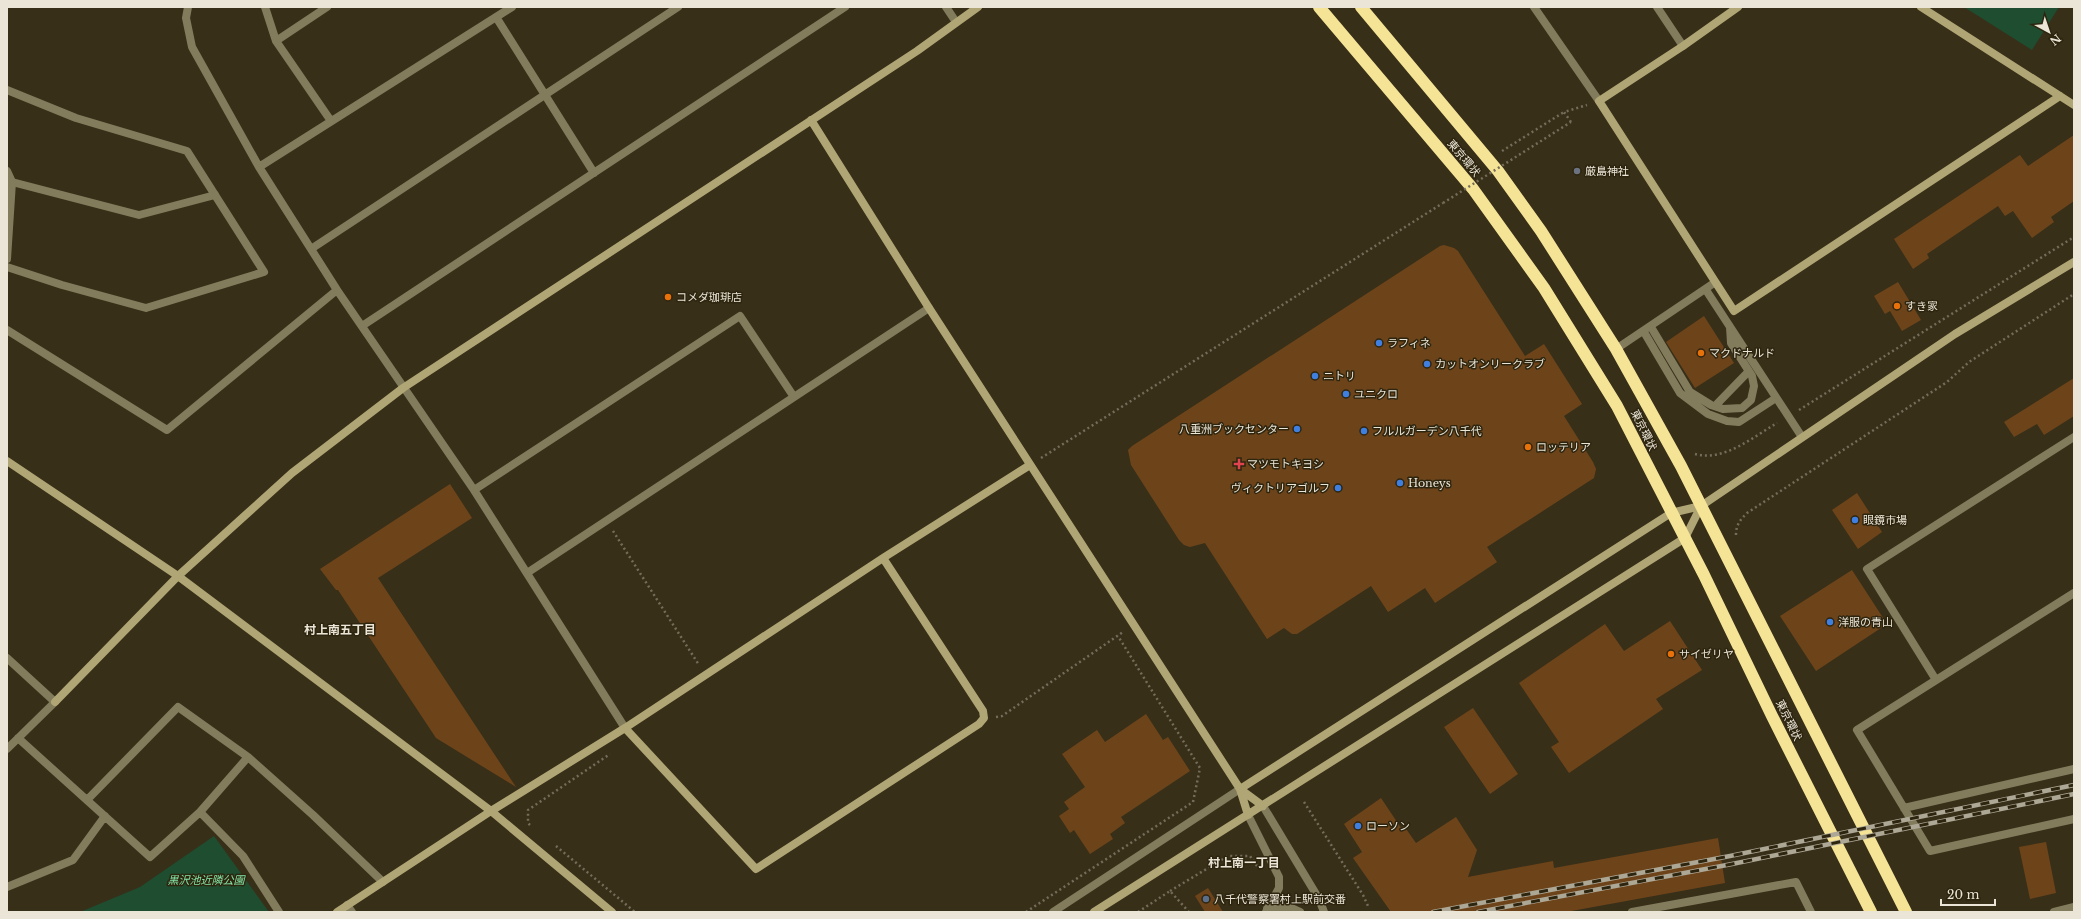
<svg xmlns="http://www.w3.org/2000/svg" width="2081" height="919" viewBox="0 0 2081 919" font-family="'Libre Baskerville','Noto Sans JP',serif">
  <rect width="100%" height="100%" fill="#382f19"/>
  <path fill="#1e4d30" d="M 1964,7 L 2059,7 L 2032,50 Z
    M 214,836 L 269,912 L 80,912 L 140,887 Z"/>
  <path fill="#6d441a" d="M 2074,135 L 2074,201 L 2051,217 L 2054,222 L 2032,238 L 2013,211 L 2005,216 L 1998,206 L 1927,254 L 1929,258 L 1913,269 L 1894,239 L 2020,155 L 2028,166 Z
    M 1444,245 L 1454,248 L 1458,251 L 1525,356 L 1544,344 L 1582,404 L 1564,416 L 1593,462 L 1596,469 L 1594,478 L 1487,547 L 1497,562 L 1435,603 L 1425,588 L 1388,612 L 1371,586 L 1297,634 L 1292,634 L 1284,628 L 1267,639 L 1205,543 L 1190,547 L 1184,545 L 1179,540 L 1131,465 L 1128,450 L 1132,446 L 1440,246 Z
    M 1898,282 L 1921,320 L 1902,331 L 1890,311 L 1885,314 L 1874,296 Z
    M 1704,316 L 1734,363 L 1695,388 L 1666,342 Z
    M 2074,378 L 2074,416 L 2044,435 L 2037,424 L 2014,437 L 2004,422 Z
    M 450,484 L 472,518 L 378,578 L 516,787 L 436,738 L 338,590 L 336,590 L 320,569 Z
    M 1857,493 L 1882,532 L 1858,549 L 1832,510 Z
    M 1852,570 L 1887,624 L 1816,671 L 1780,616 Z
    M 1670,621 L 1702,670 L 1656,699 L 1663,709 L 1569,773 L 1551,747 L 1559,742 L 1519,683 L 1605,624 L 1624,651 Z
    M 1473,708 L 1518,774 L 1490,794 L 1444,727 Z
    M 1146,714 L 1163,740 L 1168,737 L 1190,771 L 1121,817 L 1125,823 L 1110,834 L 1113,839 L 1090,854 L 1074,830 L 1070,833 L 1059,816 L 1069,809 L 1064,802 L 1085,787 L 1062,754 L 1097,730 L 1105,742 Z
    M 1381,798 L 1401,828 L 1404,826 L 1416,843 L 1456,817 L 1477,850 L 1468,877 L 1553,861 L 1554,868 L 1718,838 L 1725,883 L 1566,912 L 1391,912 L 1353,858 L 1362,852 L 1344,824 Z
    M 2046,842 L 2056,893 L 2030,899 L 2019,847 Z
    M 1208,888 L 1223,912 L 1205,912 L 1195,896 Z"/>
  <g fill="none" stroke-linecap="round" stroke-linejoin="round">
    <path stroke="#756d5a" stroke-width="2.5" stroke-dasharray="2 3" stroke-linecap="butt" d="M 1571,122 L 1564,112 L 1587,105
      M 1502,151 L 1564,112
      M 1799,410 L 2074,237
      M 1695,454 C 1724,462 1753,437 1777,423
      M 1041,458 L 1443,203
      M 613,531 L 699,665
      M 1736,535 C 1736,525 1740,520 1747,513 L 1947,382 L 1969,362 L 2074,294
      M 996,717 L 1002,716 L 1123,632
      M 1304,802 L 1363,895 L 1368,906
      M 530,825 L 528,823 L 528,810 L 610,754
      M 556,846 L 635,912
      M 1170,891 L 1228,856 L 1250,856 L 1257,866
      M 1026,912 L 1193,802 L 1200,768 L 1118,636
      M 1138,912 L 1170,891 L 1189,912"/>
    <path stroke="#827c5d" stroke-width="8" d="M 12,182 L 139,215 L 215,195
      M 1706,290 L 1802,437
      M 1651,327 L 1690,392 L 1711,405 L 1723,409 L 1742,408 L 1751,400 L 1754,386 L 1752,376 L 1731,343 L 1730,327
      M 1644,332 L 1680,393 L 1708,414 L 1727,421 L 1739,422 L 1776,398
      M 1616,349 L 1714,283
      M 1715,406 L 1749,371
      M 1263,806 L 1319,899 L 1324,912
      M 1248,815 L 1279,877 L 1279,888 L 1266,912
      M 1267,909 L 1289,907 L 1300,912"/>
    <path stroke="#827c5d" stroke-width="8" d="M 188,7 L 186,18 L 192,47 L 259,167 L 337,290 L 474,490 L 625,728
      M 265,7 L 276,41 L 331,121
      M 946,7 L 956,22
      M 1534,7 L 1599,101
      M 1657,7 L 1683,46
      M 496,17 L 594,173
      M 276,41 L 327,7
      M 7,90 L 76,118 L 187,151 L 264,272 L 146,308 L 62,285 L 7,267
      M 259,167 L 512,7
      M 7,171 L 12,182 L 7,259
      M 311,249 L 678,7
      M 362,326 L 845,7
      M 7,330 L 167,430 L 337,290
      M 474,490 L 740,316 L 794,397
      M 527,573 L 929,308
      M 2074,593 L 1857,730 L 1930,851 L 2074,819
      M 7,658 L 55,702 L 7,749
      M 1936,680 L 1867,569 L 2074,437
      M 18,738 L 150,857 L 200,812 L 248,757
      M 87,800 L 178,707 L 248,757 L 313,815 L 383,882
      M 1904,808 L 2074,769
      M 200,812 L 243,856 L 279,912
      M 7,887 L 73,860 L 105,816
      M 347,905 L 352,912
      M 1053,912 L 1240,789
      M 1632,912 L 1796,882 L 1811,912
      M 2054,912 L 2074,907"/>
    <path stroke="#b0a675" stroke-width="8" d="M 1738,7 L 1683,46 L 1599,101 L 1734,311 L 2060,96
      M 1921,7 L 2074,105
      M 811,120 L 929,308 L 1240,789 L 1263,806
      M 7,461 L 178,576 L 491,811 L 612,912
      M 55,702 L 178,576 L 292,473 L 403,388 L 917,51 L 978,7
      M 625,728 L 756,869 L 979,724 L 984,718 L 983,711 L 883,558
      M 1248,815 L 1240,789 L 1671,513 L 1701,506 L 1955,334 L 2074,262
      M 337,912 L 491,811 L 625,728 L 883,558 L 1030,465
      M 1094,912 L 1685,538 L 1701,506"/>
    <path stroke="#f5e496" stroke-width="12" d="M 1319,7 L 1473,189 L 1544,288 L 1617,406 L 1704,575 L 1772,716 L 1871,912
      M 1361,7 L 1498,171 L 1541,231 L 1616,349 L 1681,466 L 1906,912"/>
    <defs>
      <path id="rail" d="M 1433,912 L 1730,856 L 2074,785
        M 1478,912 L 1732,864 L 2074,794"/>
    </defs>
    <use href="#rail" stroke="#ada796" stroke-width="4.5"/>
    <use href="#rail" stroke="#2e250f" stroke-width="3" stroke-dasharray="9" stroke-linecap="butt"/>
    <path stroke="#756d5a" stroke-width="2.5" stroke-dasharray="2 3" stroke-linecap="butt" d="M 1443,203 L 1571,122"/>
  </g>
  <circle fill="#6b7280" stroke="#2e250f" stroke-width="1.5" cx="1577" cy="171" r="4"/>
  <g fill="#e8710a" stroke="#2e250f" stroke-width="1.5">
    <circle cx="668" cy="297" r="4"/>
    <circle cx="1897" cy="306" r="4"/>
    <circle cx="1701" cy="353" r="4"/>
    <circle cx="1528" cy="447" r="4"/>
    <circle cx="1671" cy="654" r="4"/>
  </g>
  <g fill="#3f7fe0" stroke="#2e250f" stroke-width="1.5">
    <circle cx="1379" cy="343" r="4"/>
    <circle cx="1427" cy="364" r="4"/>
    <circle cx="1315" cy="376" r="4"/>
    <circle cx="1346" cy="394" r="4"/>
    <circle cx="1297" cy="429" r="4"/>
    <circle cx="1364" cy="431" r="4"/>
    <circle cx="1400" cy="483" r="4"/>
    <circle cx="1338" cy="488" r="4"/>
    <circle cx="1855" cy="520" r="4"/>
    <circle cx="1830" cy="622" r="4"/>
    <circle cx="1358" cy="826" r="4"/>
  </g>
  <path fill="#e0444e" stroke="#2e250f" stroke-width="1.5" d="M1237 458h4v4h4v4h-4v4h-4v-4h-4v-4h4z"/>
  <circle fill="#5c6f8a" stroke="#2e250f" stroke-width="1.5" cx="1206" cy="899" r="4"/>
  <g text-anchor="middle" stroke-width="3" stroke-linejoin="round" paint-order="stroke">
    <g font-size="11" fill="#eae5d7" stroke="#2e250f">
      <text transform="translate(1464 158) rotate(50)" y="4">東京環状</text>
      <text transform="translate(1644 430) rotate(64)" y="4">東京環状</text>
      <text transform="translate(1789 720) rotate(64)" y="4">東京環状</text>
    </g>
    <g font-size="11" fill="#eae5d7" stroke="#2e250f" text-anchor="start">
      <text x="1585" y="175">厳島神社</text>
      <text x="676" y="301">コメダ珈琲店</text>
      <text x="1905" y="310">すき家</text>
      <text x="1387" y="347">ラフィネ</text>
      <text x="1709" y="357">マクドナルド</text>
      <text x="1435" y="368">カットオンリークラブ</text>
      <text x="1323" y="380">ニトリ</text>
      <text x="1354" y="398">ユニクロ</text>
      <text x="1289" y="433" text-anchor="end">八重洲ブックセンター</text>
      <text x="1372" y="435">フルルガーデン八千代</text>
      <text x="1536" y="451">ロッテリア</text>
      <text x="1247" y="468">マツモトキヨシ</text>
      <text x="1408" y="487">Honeys</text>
      <text x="1330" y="492" text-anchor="end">ヴィクトリアゴルフ</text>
      <text x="1863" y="524">眼鏡市場</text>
      <text x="1838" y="626">洋服の青山</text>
      <text x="1679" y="658">サイゼリヤ</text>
      <text x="1366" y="830">ローソン</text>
      <text x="1214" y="903">八千代警察署村上駅前交番</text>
    </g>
    <g font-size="11" font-style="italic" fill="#82e4a5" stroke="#2e250f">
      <text x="206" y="884">黒沢池近隣公園</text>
    </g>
    <g font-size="12" font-weight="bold" fill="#eae5d7" stroke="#2e250f">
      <text x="340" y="634">村上南五丁目</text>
      <text x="1244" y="867">村上南一丁目</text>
    </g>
  </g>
  <rect width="2081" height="919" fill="none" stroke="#eae5d7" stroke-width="16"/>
  <g transform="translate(2049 32) rotate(140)" stroke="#2e250f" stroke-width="3" paint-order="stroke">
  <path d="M0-3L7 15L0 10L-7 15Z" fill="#eae5d7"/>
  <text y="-6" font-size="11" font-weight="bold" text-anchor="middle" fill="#eae5d7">N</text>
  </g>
  <path d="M1941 899v6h54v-6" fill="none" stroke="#eae5d7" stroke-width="2"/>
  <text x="1947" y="899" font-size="12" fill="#eae5d7" stroke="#2e250f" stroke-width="3" paint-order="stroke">20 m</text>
</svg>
